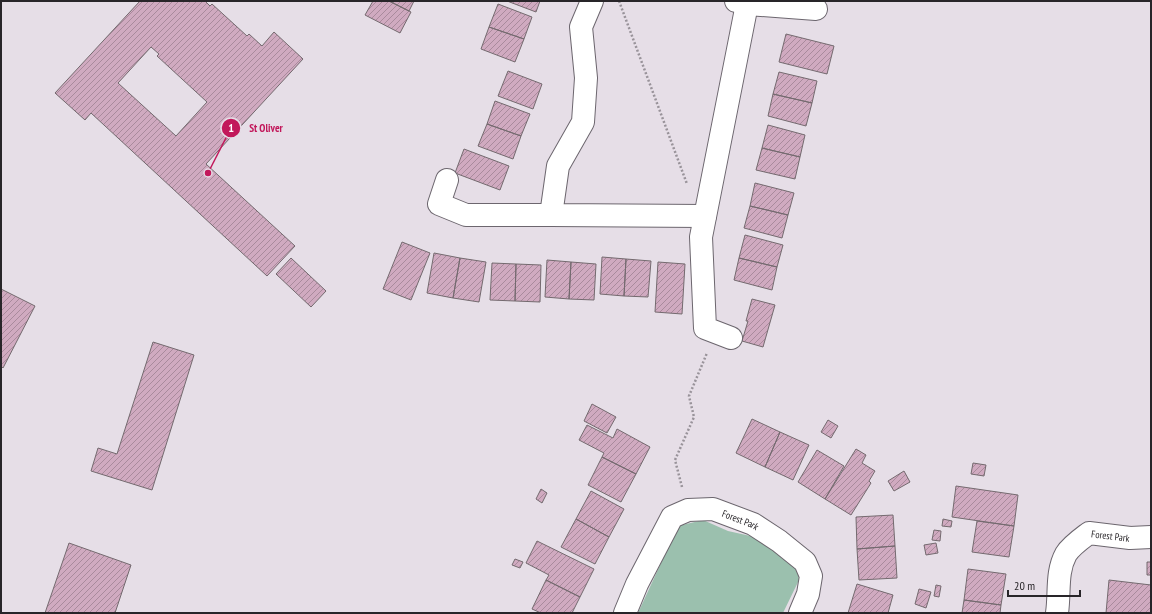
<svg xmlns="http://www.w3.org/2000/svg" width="1152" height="614" viewBox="0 0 1152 614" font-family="'PT Sans Narrow',sans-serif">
  <defs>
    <pattern id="building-hatch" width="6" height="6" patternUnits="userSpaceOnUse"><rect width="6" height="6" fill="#d0aac0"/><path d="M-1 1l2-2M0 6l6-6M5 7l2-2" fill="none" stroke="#a98a9c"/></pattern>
  </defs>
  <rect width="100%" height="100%" fill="#e6dee7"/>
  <path fill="#9bc0ae" d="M 703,520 L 728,531 L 755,537 L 776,547 L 798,571 L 799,580 L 783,613 L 638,613 L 678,526 Z"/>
  <path fill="url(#building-hatch)" stroke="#746a6f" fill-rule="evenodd" d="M 140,1 L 205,1 L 210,6 L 212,4 L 247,36 L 249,34 L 262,46 L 274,32 L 303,59 L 206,164 L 295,246 L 267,276 L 91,113 L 85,120 L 55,93 ZM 151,47 L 159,54 L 157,56 L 207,102 L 176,136 L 118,83 Z
    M 373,1 L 389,1 L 411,12 L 400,33 L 365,15 Z
    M 389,1 L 414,1 L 409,11 Z
    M 507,1 L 540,1 L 536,12 Z
    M 498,4 L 532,17 L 524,39 L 489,27 Z
    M 489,27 L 524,39 L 515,62 L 481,49 Z
    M 786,34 L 834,46 L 827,74 L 779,62 Z
    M 508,71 L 542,84 L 533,109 L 498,96 Z
    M 779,72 L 817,81 L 812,103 L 773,94 Z
    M 773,94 L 812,103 L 806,126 L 768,116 Z
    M 495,101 L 530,114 L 521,136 L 487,124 Z
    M 487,124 L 521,136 L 513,159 L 478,146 Z
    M 768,125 L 805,135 L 800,157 L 762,148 Z
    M 762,148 L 800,157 L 795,179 L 756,170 Z
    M 464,149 L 509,166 L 500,190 L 455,173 Z
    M 755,183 L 794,193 L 788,215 L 750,206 Z
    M 750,206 L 788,215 L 782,238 L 744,228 Z
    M 745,235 L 783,245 L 777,267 L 739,258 Z
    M 402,242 L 430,253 L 411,300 L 383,289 Z
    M 434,253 L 460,258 L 453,298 L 427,293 Z
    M 602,257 L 626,259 L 624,296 L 600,294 Z
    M 291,258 L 326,291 L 311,307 L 276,274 Z
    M 460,258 L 486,262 L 479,302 L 453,298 Z
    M 739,258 L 777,267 L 772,290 L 734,280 Z
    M 626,259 L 651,261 L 648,297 L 624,296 Z
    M 547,260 L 571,262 L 569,299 L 545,297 Z
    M 571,262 L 596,264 L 594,300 L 569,299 Z
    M 658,262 L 685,264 L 682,314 L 655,312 Z
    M 492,263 L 516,264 L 515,301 L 490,300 Z
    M 516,264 L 541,265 L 540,302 L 515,301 Z
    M 1,289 L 35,306 L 3,368 L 1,366 Z
    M 752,299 L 775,305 L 763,347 L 742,341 L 748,321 L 746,321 Z
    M 153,342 L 194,355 L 152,490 L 91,471 L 98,448 L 117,454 Z
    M 592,404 L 616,417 L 607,433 L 584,421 Z
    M 752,419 L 780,432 L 765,467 L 736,453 Z
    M 828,420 L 838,426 L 831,438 L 821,432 Z
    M 587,425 L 613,438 L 617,429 L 650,447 L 636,474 L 602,457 L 604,453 L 579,440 Z
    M 780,432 L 809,445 L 793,480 L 765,467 Z
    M 856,449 L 866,455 L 862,463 L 875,471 L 869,481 L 871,483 L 851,515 L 825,499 Z
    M 817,450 L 844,466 L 825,499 L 798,482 Z
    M 602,457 L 636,474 L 621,502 L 588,485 Z
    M 973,463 L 986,465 L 984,476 L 971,474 Z
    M 904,471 L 910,482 L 894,491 L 888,481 Z
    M 956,486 L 1018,495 L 1014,526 L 952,517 Z
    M 541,489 L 547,493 L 542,503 L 536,499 Z
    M 591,491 L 624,509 L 609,537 L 576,519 Z
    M 893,515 L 895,546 L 857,549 L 856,517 Z
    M 576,519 L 609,537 L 595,564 L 561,547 Z
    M 943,519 L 952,521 L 951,527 L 942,526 Z
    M 977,521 L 1014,526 L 1009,557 L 972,552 Z
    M 934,530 L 941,531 L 940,541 L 932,540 Z
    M 537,541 L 594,569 L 580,597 L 546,580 L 549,575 L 526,563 Z
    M 69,543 L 131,565 L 115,613 L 45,613 Z
    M 936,543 L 938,553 L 926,555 L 924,545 Z
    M 895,546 L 897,578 L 859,580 L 857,549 Z
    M 515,559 L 523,562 L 520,568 L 512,565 Z
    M 1147,562 L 1151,562 L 1151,575 L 1147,575 Z
    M 968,569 L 1006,574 L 1001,605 L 964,600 Z
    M 546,580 L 580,597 L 572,613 L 541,613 L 532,609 Z
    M 1109,580 L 1151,585 L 1151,613 L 1106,613 Z
    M 857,584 L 893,595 L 888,613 L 848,613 Z
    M 936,585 L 941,586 L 939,597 L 934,596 Z
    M 919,589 L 931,592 L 926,608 L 915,604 Z
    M 964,600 L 1001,605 L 1000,613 L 962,613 Z"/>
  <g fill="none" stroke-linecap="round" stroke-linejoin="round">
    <defs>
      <g id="street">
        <path d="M 592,1 L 581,27 L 586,78 L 583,122 L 558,166 L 551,215 L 705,216"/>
        <path d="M 736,1 L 747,4 L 816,9"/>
        <path d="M 447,180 L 439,204 L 466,215 L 551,215"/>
        <path d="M 731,338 L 705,328 L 701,237 L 747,4"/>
        <path id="s1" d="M 625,613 L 637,584 L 672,517 L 688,510 L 713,509 L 753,524 L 779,541 L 805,562 L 811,576 L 808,594 L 800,613"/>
        <path id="s2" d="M 1057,613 C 1060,593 1056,572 1066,554 C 1071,546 1081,539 1089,533 L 1130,538 L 1151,537"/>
      </g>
    </defs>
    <use href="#street" stroke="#6c666e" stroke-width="24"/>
    <path stroke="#99939a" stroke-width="2.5" stroke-dasharray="2 2" stroke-linecap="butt" d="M 619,1 L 687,184
      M 682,487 L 675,460 L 694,417 L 689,396 L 707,353"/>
    <use href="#street" stroke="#fff" stroke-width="22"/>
  </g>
  <g text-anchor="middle" stroke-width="3" stroke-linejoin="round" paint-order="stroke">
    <g font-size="10" fill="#282529" stroke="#e6dee7">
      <text dy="4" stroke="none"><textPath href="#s1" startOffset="179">Forest Park</textPath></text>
      <text dy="4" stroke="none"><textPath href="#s2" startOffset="113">Forest Park</textPath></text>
    </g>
  </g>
  <path fill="none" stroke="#c2185b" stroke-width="1.5" d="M208 173L231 128"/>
  <g fill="#c2185b" stroke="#e6dee7" stroke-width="1.5">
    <circle cx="208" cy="173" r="4"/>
    <circle cx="231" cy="128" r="10"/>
  </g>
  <g font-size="12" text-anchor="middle" font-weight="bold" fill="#fff">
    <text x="231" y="132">1</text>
  </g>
  <g font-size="11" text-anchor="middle" font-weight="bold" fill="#c2185b" stroke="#e6dee7" stroke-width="3" stroke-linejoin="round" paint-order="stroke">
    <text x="266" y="132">St Oliver</text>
  </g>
  <rect width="1152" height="614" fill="none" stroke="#282529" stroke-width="4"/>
  <path d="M1008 590v6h72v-6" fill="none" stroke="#282529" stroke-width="2"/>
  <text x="1014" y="590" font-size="12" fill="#282529" stroke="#e6dee7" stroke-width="3" paint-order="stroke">20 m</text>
</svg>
